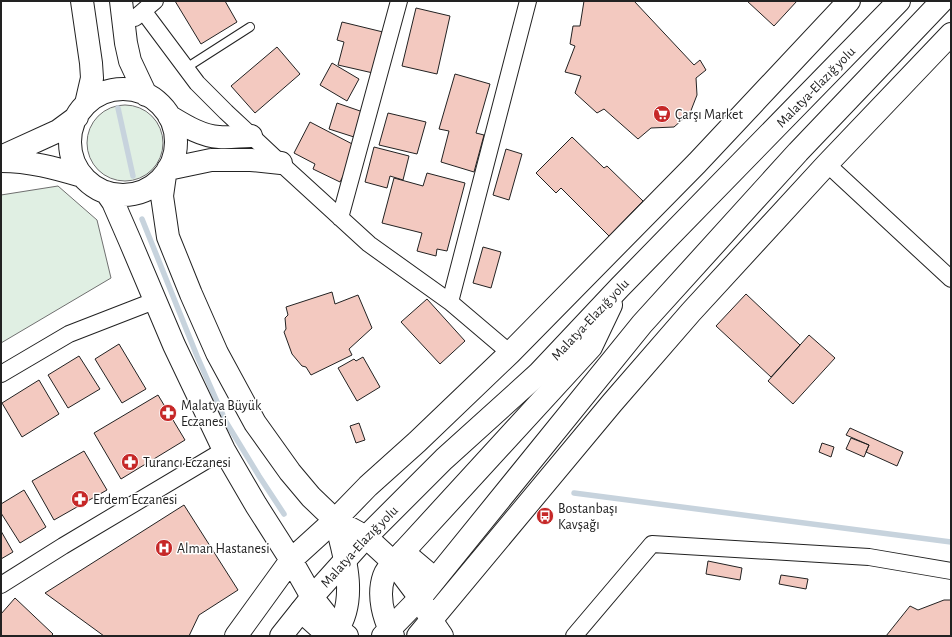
<svg xmlns="http://www.w3.org/2000/svg" width="952" height="637" viewBox="0 0 952 637" font-family="'Alegreya Sans',sans-serif">
  <rect width="100%" height="100%" fill="#fff"/>
  <path fill="#e0efe3" stroke="#6f6f6f" d="M87 143a38 38 0 1 1 76 0a38 38 0 1 1-76 0Z
    M 58,186 L 97,220 L 111,278 L 1,343 L 1,195 Z"/>
  <g fill="none" stroke-linecap="round" stroke-linejoin="round">
    <path stroke="#c7d3dd" stroke-width="5.5" d="M 118,108 L 133,176
      M 142,219 L 197,356 L 226,422 L 259,476 L 284,514
      M 574,493 L 951,542"/>
  </g>
  <path fill="#f3c9c0" stroke="#222" d="M 175,1 L 225,1 L 237,22 L 201,44 Z
    M 584,1 L 634,1 L 694,65 L 700,60 L 706,70 L 696,78 L 697,95 L 690,113 L 674,127 L 651,128 L 638,139 L 604,109 L 597,113 L 575,93 L 581,76 L 565,72 L 575,46 L 570,44 L 573,26 L 580,26 Z
    M 747,1 L 797,1 L 774,26 Z
    M 416,8 L 450,16 L 437,74 L 402,66 Z
    M 342,22 L 383,32 L 373,73 L 338,65 L 344,42 L 337,40 Z
    M 277,47 L 300,74 L 255,113 L 231,86 Z
    M 332,63 L 359,79 L 347,101 L 320,85 Z
    M 455,74 L 490,84 L 476,133 L 484,135 L 474,172 L 441,162 L 449,131 L 439,129 Z
    M 337,103 L 363,112 L 354,137 L 329,129 Z
    M 388,113 L 426,122 L 417,154 L 379,145 Z
    M 310,122 L 358,147 L 340,182 L 313,169 L 315,164 L 294,153 Z
    M 572,137 L 604,168 L 607,166 L 643,201 L 609,236 L 561,188 L 556,193 L 536,173 Z
    M 374,147 L 409,156 L 403,180 L 390,176 L 387,188 L 365,182 Z
    M 506,149 L 522,154 L 509,200 L 493,195 Z
    M 427,173 L 465,183 L 447,251 L 437,249 L 436,256 L 417,251 L 422,233 L 382,223 L 394,178 L 423,186 Z
    M 483,247 L 501,252 L 491,288 L 473,283 Z
    M 332,292 L 335,304 L 358,295 L 372,328 L 349,349 L 352,355 L 311,375 L 306,367 L 302,366 L 292,354 L 284,332 L 286,329 L 285,318 L 288,315 L 286,307 Z
    M 746,294 L 800,345 L 771,377 L 716,326 Z
    M 427,299 L 465,341 L 440,364 L 401,322 Z
    M 809,335 L 835,358 L 793,404 L 768,381 Z
    M 119,344 L 146,389 L 122,403 L 95,359 Z
    M 79,356 L 100,389 L 68,408 L 48,375 Z
    M 363,357 L 380,387 L 357,401 L 338,368 L 354,359 L 356,361 Z
    M 39,380 L 59,414 L 22,437 L 2,403 Z
    M 158,395 L 185,440 L 121,479 L 94,433 Z
    M 359,423 L 365,440 L 356,443 L 350,426 Z
    M 850,428 L 903,452 L 897,466 L 866,452 L 869,445 L 846,435 Z
    M 851,438 L 869,445 L 864,457 L 846,449 Z
    M 822,443 L 834,447 L 831,457 L 819,452 Z
    M 84,451 L 107,490 L 54,520 L 32,481 Z
    M 24,490 L 46,527 L 20,543 L 1,513 L 1,504 Z
    M 184,505 L 238,590 L 199,615 L 189,636 L 104,636 L 45,593 Z
    M 1,531 L 13,552 L 1,559 Z
    M 708,561 L 742,568 L 740,580 L 706,574 Z
    M 781,575 L 808,579 L 806,589 L 779,584 Z
    M 15,598 L 53,634 L 51,636 L 1,636 L 1,614 Z
    M 944,600 L 951,600 L 951,636 L 886,636 L 910,606 L 918,610 Z"/>
  <g fill="none" stroke-linecap="round" stroke-linejoin="round">
    <defs>
      <path id="lane" d="M 186,68 L 250,27"/>
      <path id="street" d="M 144,12 L 197,83 L 226,112 L 288,170 L 369,244 L 450,302 L 510,353
        M 135,18 L 155,1
        M 827,164 L 951,279
        M 340,218 L 399,1
        M 450,302 L 528,1
        M 1,374 L 69,334 L 154,301
        M 1,585 L 63,546 L 224,450
        M 574,636 L 652,544 L 869,557 L 951,571"/>
      <path id="secondary" d="M 82,1 L 91,63 L 92,78 L 86,104
        M 121,1 L 126,43 L 130,61 L 146,95
        M70 142a53 53 0 1 1 106 0a53 53 0 1 1-106 0Z
        M 169,116 C 184,125 201,136 219,137 C 229,138 241,136 251,136
        M 1,157 L 58,131 L 77,117
        M 1,161 C 30,161 55,168 82,176
        M 168,169 L 211,160 L 251,160 L 281,163
        M 165,175 L 162,196 L 168,237 L 191,294 L 217,353 L 255,423 L 290,472 L 311,497 L 335,520 L 366,537 L 393,562 L 420,598 L 431,620 L 442,636
        M 106,192 L 113,202 L 130,241 L 174,345 L 224,450 L 256,505 L 291,560 L 312,597 L 338,630 L 347,636
        M 236,636 L 291,560 L 335,520 L 368,486 L 417,442 L 510,353 L 697,163 L 849,1
        M 418,636 L 612,403 L 691,312 L 827,164 L 951,34"/>
      <g id="highway">
        <path d="M 403,552 L 435,579"/>
        <path d="M 301,611 L 329,636"/>
        <path id="s1" d="M 281,636 L 312,597 L 366,537 L 444,459 L 538,374 L 619,288 L 899,1"/>
        <path d="M 332,636 C 360,606 345,555 335,520"/>
        <path d="M 383,636 L 420,598 L 642,324 L 798,152 L 942,1"/>
        <path d="M 393,636 C 384,619 377,596 384,576 C 387,567 397,559 403,552 L 591,347 L 611,305"/>
      </g>
    </defs>
    <use href="#lane" stroke="#222" stroke-width="10"/>
    <use href="#street" stroke="#222" stroke-width="18"/>
    <use href="#secondary" stroke="#222" stroke-width="24"/>
    <use href="#highway" stroke="#222" stroke-width="24"/>
    <use href="#lane" stroke="#fff" stroke-width="8"/>
    <use href="#street" stroke="#fff" stroke-width="16"/>
    <use href="#secondary" stroke="#fff" stroke-width="22"/>
    <use href="#highway" stroke="#fff" stroke-width="22"/>
  </g>
  <defs>
    <symbol id="supermarket-disc" viewBox="-11 -11 22 22"><circle r="9.5" fill="#c62828" stroke="#fff"/><path d="M-6-5.5h2.5l.6 2H6L4.5 2H-2.5L-4.4-4H-6ZM-1.5 3.2a1.3 1.3 0 1 0 .1 0ZM3 3.2a1.3 1.3 0 1 0 .1 0Z" fill="#fff"/></symbol>
    <symbol id="pharmacy-disc" viewBox="-11 -11 22 22"><circle r="9.5" fill="#c62828" stroke="#fff"/><path d="M-2-6h4v4h4v4h-4v4h-4v-4h-4v-4h4Z" fill="#fff"/></symbol>
    <symbol id="bus-disc" viewBox="-11 -11 22 22"><circle r="9.5" fill="#c62828" stroke="#fff"/><path d="M-5-6H5V4H4V6H2V4H-2V6H-4V4H-5ZM-3.5-4V0h7V-4ZM-3.5 1.2v1.5H-2V1.2ZM2 1.2v1.5H3.5V1.2Z" fill="#fff"/></symbol>
    <symbol id="hospital-disc" viewBox="-11 -11 22 22"><circle r="9.5" fill="#c62828" stroke="#fff"/><path d="M-5-5h3v3.5h4V-5h3V5h-3V1.5h-4V5h-3Z" fill="#fff"/></symbol>
  </defs>
  <g fill-rule="evenodd">
    <use href="#supermarket-disc" x="652" y="104" width="20" height="20"/>
    <use href="#pharmacy-disc" x="158" y="403" width="20" height="20"/>
    <use href="#pharmacy-disc" x="120" y="452" width="20" height="20"/>
    <use href="#pharmacy-disc" x="70" y="489" width="20" height="20"/>
    <use href="#bus-disc" x="535" y="506" width="20" height="20"/>
    <use href="#hospital-disc" x="154" y="538" width="20" height="20"/>
  </g>
  <g text-anchor="middle" stroke-width="3" stroke-linejoin="round" paint-order="stroke">
    <g font-size="14" fill="#222" stroke="#fff">
      <text dy="5" stroke="none"><textPath href="#s1" startOffset="767">Malatya-Elazığ yolu</textPath></text>
      <text dy="5" stroke="none"><textPath href="#s1" startOffset="443">Malatya-Elazığ yolu</textPath></text>
      <text dy="5" stroke="none"><textPath href="#s1" startOffset="119">Malatya-Elazığ yolu</textPath></text>
    </g>
    <g font-size="14" fill="#222" stroke="#fff" text-anchor="start">
      <text x="675" y="119">Çarşı Market</text>
      <text x="181" y="410">Malatya Büyük<tspan x="181" dy="16">Eczanesi</tspan></text>
      <text x="143" y="467">Turancı Eczanesi</text>
      <text x="93" y="504">Erdem Eczanesi</text>
      <text x="558" y="513">Bostanbaşı<tspan x="558" dy="16">Kavşağı</tspan></text>
      <text x="177" y="553">Alman Hastanesi</text>
    </g>
  </g>
  <rect width="952" height="637" fill="none" stroke="#222222" stroke-width="4"/>
</svg>
